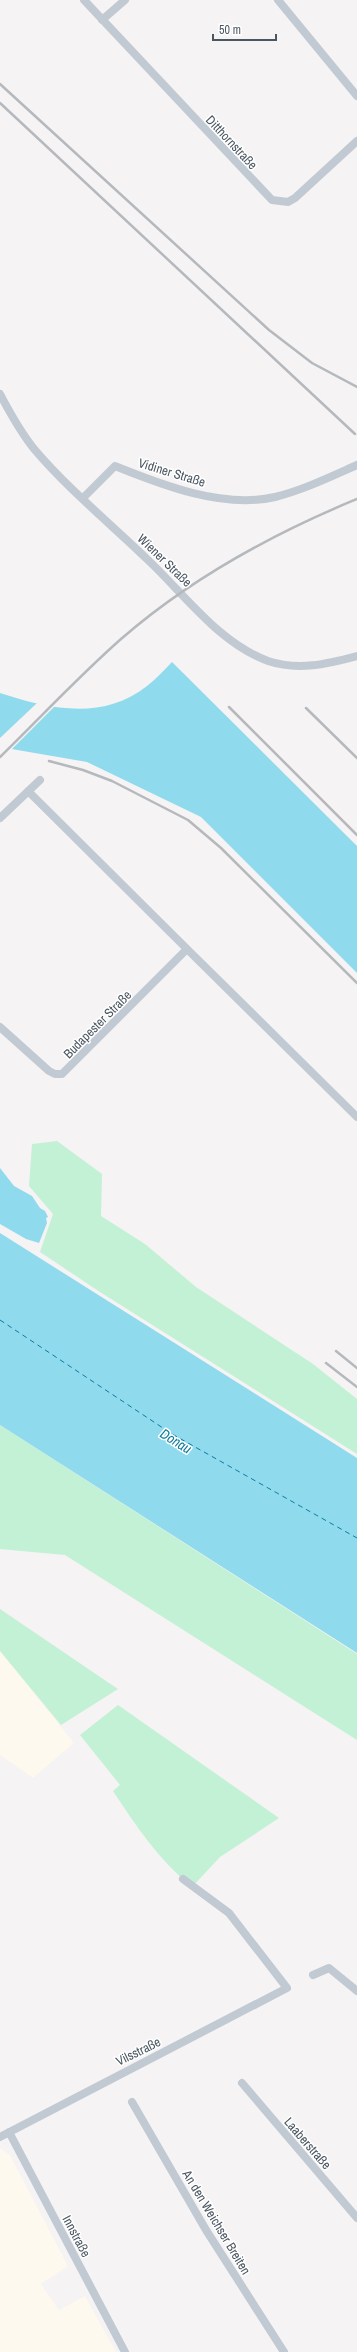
<svg xmlns="http://www.w3.org/2000/svg" width="357" height="2352" viewBox="0 0 357 2352" font-family="'Archivo Narrow',sans-serif">
  <rect width="100%" height="100%" fill="#f5f3f3"/>
  <path fill="#fdf9ef" d="M 0,1651 L 74,1743 L 33,1778 L 0,1755 Z
    M 0,2148 L 10,2155 L 68,2266 L 41,2284 L 59,2310 L 85,2296 L 116,2352 L 0,2352 Z"/>
  <path fill="#c3f1d5" d="M 57,1141 L 102,1174 L 101,1216 L 145,1244 L 196,1287 L 313,1364 L 357,1399 L 357,1454 L 100,1292 L 40,1252 L 53,1214 L 29,1186 L 32,1144 Z
    M 0,1425 L 357,1654 L 357,1740 L 65,1555 L 0,1549 Z
    M 0,1609 L 109,1683 L 118,1689 L 61,1725 L 0,1651 Z
    M 118,1705 L 279,1818 L 220,1857 L 192,1887 C 159,1860 136,1826 113,1791 L 120,1785 L 80,1735 Z"/>
  <path fill="#90daee" d="M 172,662 L 357,846 L 357,973 L 201,817 L 87,762 L 0,747 L 0,693 C 49,709 103,721 147,686 C 156,679 164,670 172,662 Z
    M 0,1168 L 14,1186 L 32,1196 L 40,1208 L 45,1211 L 48,1217 L 46,1218 L 47,1223 L 39,1243 L 26,1239 L 0,1224 Z
    M 0,1233 L 357,1458 L 357,1653 L 0,1425 Z"/>
  <path fill="#f5f3f3" d="M 37,703 L 55,706 L 10,751 L 0,749 L 0,738 Z"/>
  <g fill="none" stroke-linecap="round" stroke-linejoin="round">
    <path stroke="#0c7c9b" stroke-width="1" stroke-dasharray="5 4" stroke-linecap="butt" d="M 0,1320 L 172,1434 L 357,1538"/>
    <path stroke="#c1cad2" stroke-width="8" d="M 84,0 L 272,200 L 288,202 L 295,198 L 357,141
      M 278,0 L 357,96
      M 102,20 L 125,0
      M 0,394 C 10,413 21,433 35,450 C 69,490 111,524 148,560 C 185,595 219,643 268,661 C 298,671 327,664 357,656
      M 83,498 L 115,466 C 162,485 223,509 275,497 C 303,490 330,477 357,465
      M 28,791 L 187,949
      M 0,818 L 40,780
      M 0,1027 L 49,1071 L 55,1074 L 62,1074 L 187,949 L 357,1117
      M 313,1975 L 329,1968 L 357,1991
      M 242,2083 L 357,2218
      M 132,2102 L 206,2230 L 284,2352
      M 9,2132 L 125,2352
      M 0,2137 L 287,1988 L 229,1913 L 183,1879"/>
    <path stroke="#b5b8bd" stroke-width="2.5" d="M 0,84 L 269,330 L 312,363 L 357,387
      M 0,103 L 355,434
      M 229,707 L 357,835
      M 306,708 L 357,758
      M 0,757 C 40,718 79,676 121,639 C 191,578 272,534 357,499
      M 49,761 L 83,770 L 112,781 L 188,820 L 221,848 L 357,983
      M 336,1351 L 357,1368
      M 326,1363 L 357,1387"/>
  </g>
  <g text-anchor="middle" stroke-width="3" stroke-linejoin="round" paint-order="stroke">
    <g font-size="13" fill="#4a5661" stroke="#fff">
      <text transform="translate(232 142) rotate(47)" y="5">Ditthornstraße</text>
      <text transform="translate(172 472) rotate(17)" y="5">Vidiner Straße</text>
      <text transform="translate(165 560) rotate(44)" y="5">Wiener Straße</text>
      <text transform="translate(97 1024) rotate(-45)" y="5">Budapester Straße</text>
      <text transform="translate(138 2051) rotate(-26)" y="5">Vilsstraße</text>
      <text transform="translate(308 2143) rotate(49)" y="5">Laaberstraße</text>
      <text transform="translate(217 2222) rotate(59)" y="5">An den Weichser Breiten</text>
      <text transform="translate(77 2236) rotate(62)" y="5">Innstraße</text>
    </g>
    <g font-size="14" font-style="italic" fill="#0c7c9b" stroke="#fff">
      <text transform="translate(176 1441) rotate(32)" y="5">Donau</text>
    </g>
  </g>
  <path d="M213 34v6h63v-6" fill="none" stroke="#4a5661" stroke-width="2"/>
  <text x="219" y="34" font-size="12" fill="#4a5661" stroke="#ffffff" stroke-width="3" paint-order="stroke">50 m</text>
</svg>
